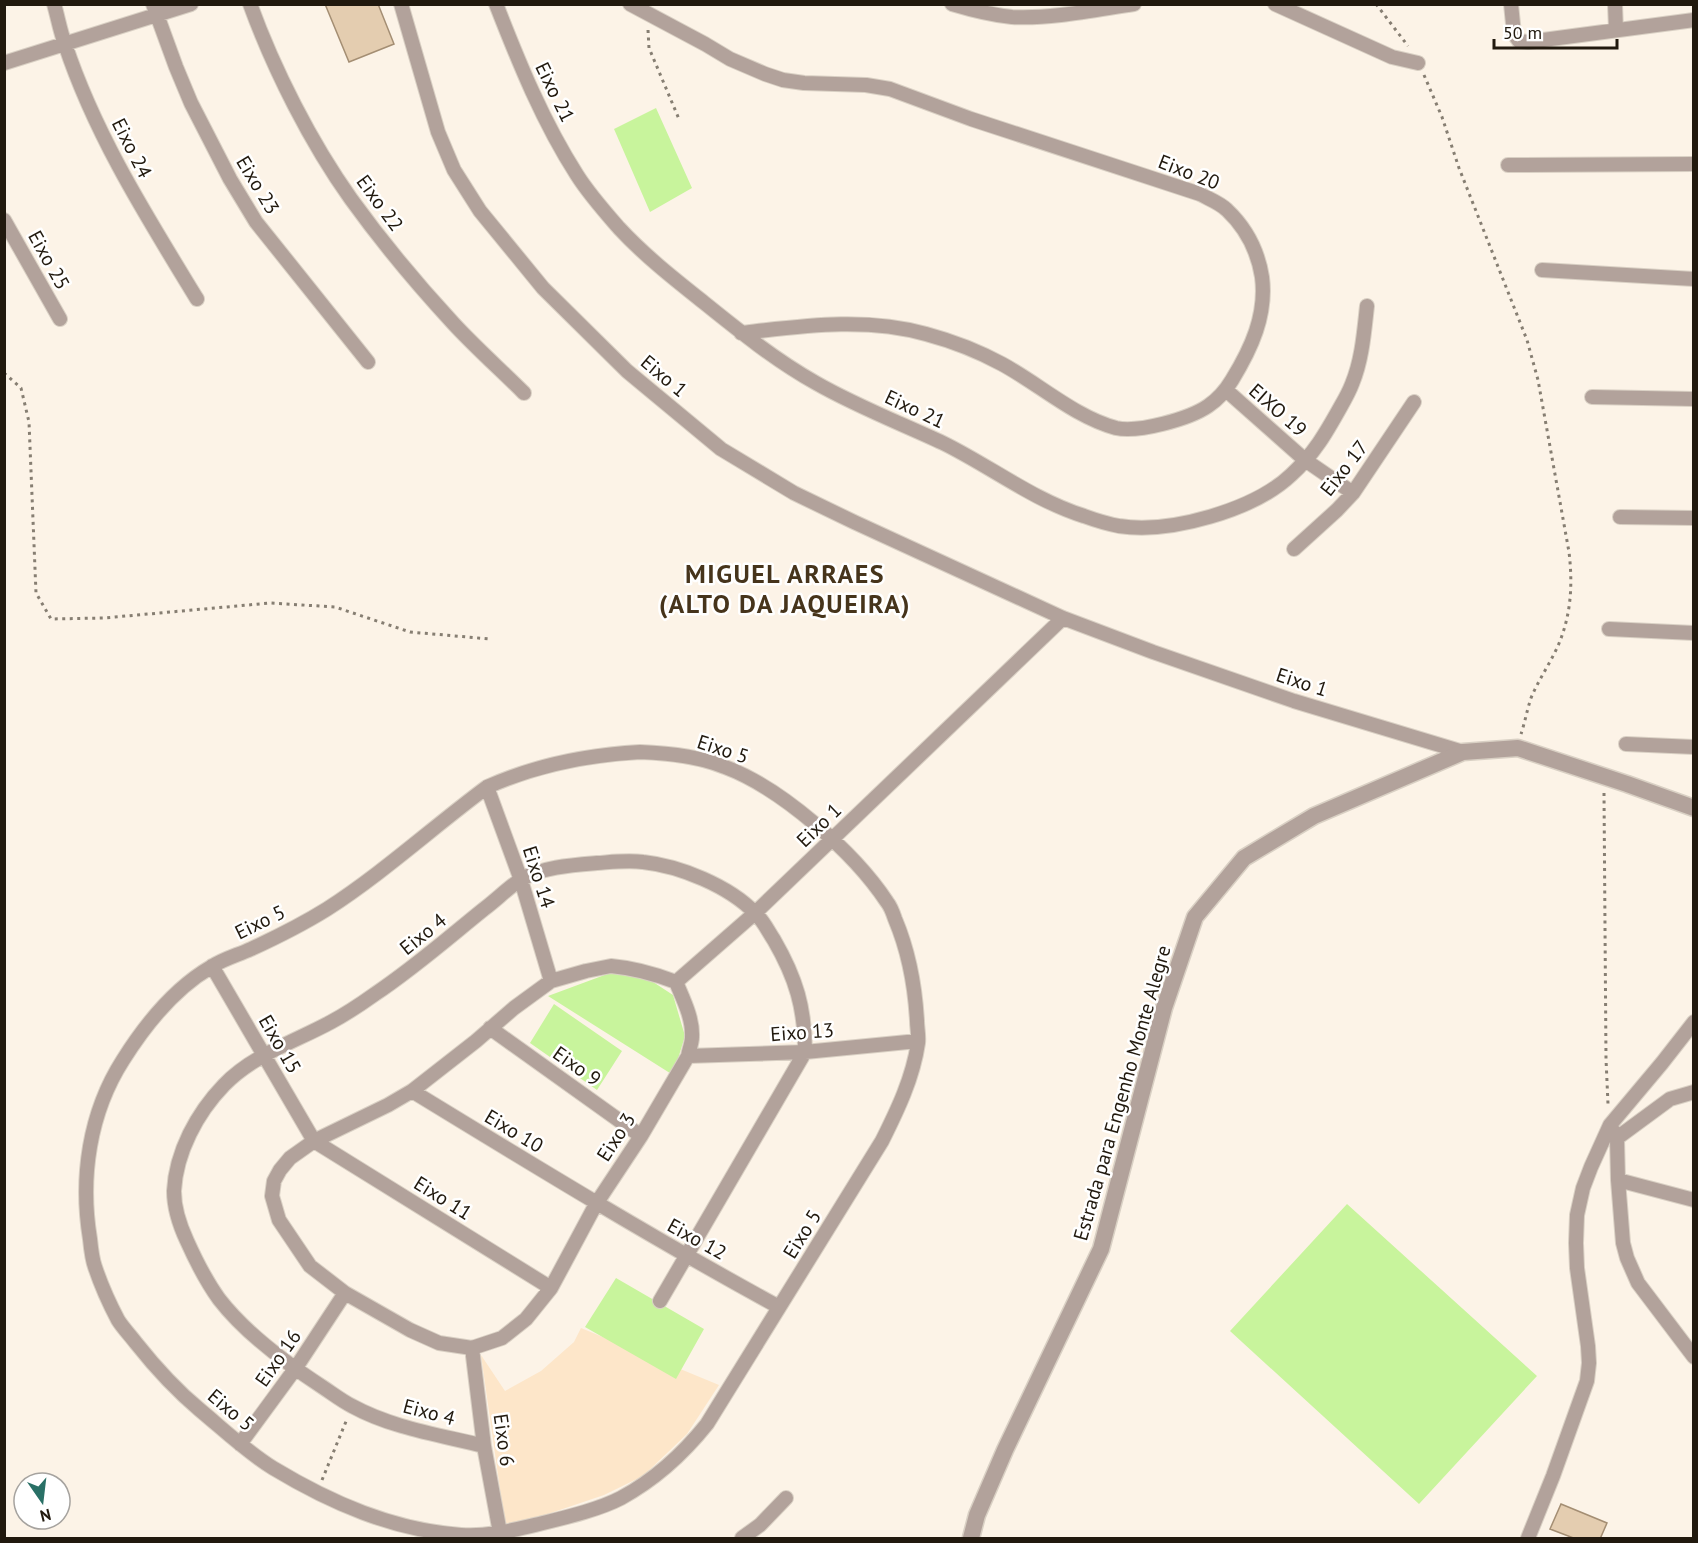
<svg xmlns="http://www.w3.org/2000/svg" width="1698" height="1543" viewBox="0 0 1698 1543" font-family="'PT Sans',sans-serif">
  <rect width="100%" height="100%" fill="#fcf3e7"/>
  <path fill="#fde6c9" d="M 581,1328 L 719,1385 L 687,1434 L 643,1476 L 604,1495 L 533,1519 L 505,1524 L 481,1355 L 505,1391 L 541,1371 L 574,1342 Z"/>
  <path fill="#c8f49c" d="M 656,108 L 692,188 L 650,212 L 614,129 Z
    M 610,973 L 647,978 L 673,995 L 685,1036 L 673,1075 L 548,996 Z
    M 554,1004 L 622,1051 L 597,1090 L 530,1043 Z
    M 1347,1204 L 1537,1376 L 1419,1504 L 1230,1331 Z
    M 616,1278 L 704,1329 L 676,1379 L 585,1327 Z"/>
  <path fill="#e4cdb0" stroke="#a48e73" stroke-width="1.5" d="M 325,4 L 378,4 L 394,44 L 349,62 Z
    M 1561,1504 L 1607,1523 L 1600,1539 L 1576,1539 L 1550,1529 Z"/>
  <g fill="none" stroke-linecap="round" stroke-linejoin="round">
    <defs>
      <path id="minor" d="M 54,4 C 58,18 60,31 65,44 C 95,135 147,217 197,299
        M 153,4 L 176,67 L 191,103 L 230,179 L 256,222 L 368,362
        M 250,4 C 274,70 311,143 351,199 C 382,242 417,284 453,323 C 475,347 501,370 524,393
        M 401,4 L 438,132 L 454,170 L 480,211 L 543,288 L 627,371 L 721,449 L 794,493 L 854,522 L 1063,618 L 1153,652 L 1294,701 L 1463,752
        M 496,4 C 519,63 543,122 577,175 C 589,194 605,212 619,228 C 644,255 673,278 702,301 C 738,330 775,360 816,383 C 856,406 900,423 943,443 C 990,466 1033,500 1084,516 C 1095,520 1108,524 1119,526 C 1170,534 1254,510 1291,475 C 1314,454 1326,433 1341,406 C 1345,399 1349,392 1352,384 C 1362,360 1364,333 1367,306
        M 630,4 L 705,44 L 730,59 L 765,74 L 783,80 L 804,83 L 866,85 L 890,89 L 971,119 L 1200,194 C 1209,199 1220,203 1227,210 C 1246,228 1258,252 1262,277 C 1267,315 1251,349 1232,380 C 1226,390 1217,400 1208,406 C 1189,419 1138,433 1116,428 C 1075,417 1039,384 1002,364 C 978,351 952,341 926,334 C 865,317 803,326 741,333
        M 952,4 C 972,10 992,15 1012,17 C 1052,19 1094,10 1134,4
        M 1275,4 L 1392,57 L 1418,63
        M 1511,4 L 1514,34 L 1519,41 L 1528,42 L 1694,20
        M 1615,4 L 1616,30
        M 4,63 L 191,4
        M 1508,165 L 1694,164
        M 4,220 L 60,319
        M 1542,270 L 1694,279
        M 1226,390 L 1305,460 L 1353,493
        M 1592,397 L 1694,399
        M 1620,517 L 1694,518
        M 1294,549 L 1337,510 L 1353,493 L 1414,402
        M 1609,629 L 1694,633
        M 1626,744 L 1694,747
        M 640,752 C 669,753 698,756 725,767 C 781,788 854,852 887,902 C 891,907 893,913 895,919 C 909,952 915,986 917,1021 C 917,1028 919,1036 918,1043 C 913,1078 897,1111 882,1141 L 707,1424 C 683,1454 654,1480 621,1498 C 598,1510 563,1518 539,1524 C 513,1530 488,1537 461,1535 C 393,1530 331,1503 273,1468 C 247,1452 224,1430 200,1410 C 176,1390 155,1367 136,1343 C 130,1335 123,1328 118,1320 C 109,1303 101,1285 95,1267 C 92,1259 91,1249 90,1239 C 80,1178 89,1113 123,1060 C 145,1025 175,988 211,967 C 223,959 238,955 251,949 C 277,937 303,924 327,909 C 383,873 433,827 487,787 C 536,765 586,755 640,752 Z
        M 487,787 L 521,880 L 551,981
        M 212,966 L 314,1141 L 551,1288
        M 611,966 C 634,968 655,974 676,982 C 683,999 693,1018 692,1037 C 692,1043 689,1050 688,1056 L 641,1136 L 596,1204 L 551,1288 L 526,1319 L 502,1338 L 472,1348 L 439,1343 L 410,1330 L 345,1293 L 310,1266 L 279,1220 L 272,1196 L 274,1181 L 280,1170 L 290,1158 L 314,1141 L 388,1105 L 412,1091 L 476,1041 L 514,1008 L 551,981 L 586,971 Z
        M 676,982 L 755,913 L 1063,618
        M 490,1028 L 641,1136
        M 688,1056 L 805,1052 L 918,1041
        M 412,1091 C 533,1165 654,1239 779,1307
        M 1610,1125 L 1617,1138 L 1618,1180 L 1623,1243 L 1627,1258 L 1638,1283 L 1694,1357
        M 1617,1138 L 1670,1099 L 1694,1092
        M 1618,1180 L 1694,1200
        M 472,1348 L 484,1446 L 501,1538
        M 240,1444 L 295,1369 L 345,1293
        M 484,1446 C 440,1435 392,1428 352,1406 C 342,1401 333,1394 324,1388 C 287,1364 246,1334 219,1299 C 206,1281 196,1261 187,1241 C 180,1226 174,1208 174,1191 C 176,1152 197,1113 224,1085 C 253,1055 294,1042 331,1022 C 346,1014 361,1004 375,994 C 414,968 448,938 484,909 C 496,900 508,888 520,880 C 542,867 572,865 597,863 C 612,862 628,860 643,862 C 680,866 729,886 755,913 C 763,920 768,931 774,940 C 796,978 805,1008 805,1052 L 660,1301
        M 742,1538 L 760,1525 L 786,1498
        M 1528,1538 L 1553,1476 L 1587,1381 L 1589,1363 L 1588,1346 L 1577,1268 L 1576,1243 L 1577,1215 L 1583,1188 L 1591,1167 L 1610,1125 L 1662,1063 L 1694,1022"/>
      <path id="tertiary" d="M 971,1538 L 977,1515 L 1005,1450 L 1101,1249 L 1164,1008 L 1195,917 L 1244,858 L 1314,816 L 1463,752 L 1518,748 L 1627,784 L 1694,808"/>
    </defs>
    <use href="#minor" stroke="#d9d0c4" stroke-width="16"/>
    <use href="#tertiary" stroke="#d9d0c4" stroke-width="19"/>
    <path stroke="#867e72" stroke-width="3" stroke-dasharray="3 4.5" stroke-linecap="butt" d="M 1376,4 L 1408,46
      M 648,30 L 649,48 L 679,119
      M 1424,75 L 1442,117 L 1459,168 L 1527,340 L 1538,380 L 1569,552 C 1573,586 1571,617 1557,648 C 1549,665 1538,681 1531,698 C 1527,710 1525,722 1521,734
      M 4,373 L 21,388 L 29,422 L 36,593 L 51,619 L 104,618 L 270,603 L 335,607 L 410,632 L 490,639
      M 1604,793 L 1606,1059 L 1608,1104
      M 322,1480 L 347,1419"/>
    <use href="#minor" stroke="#b2a29b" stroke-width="14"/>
    <use href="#tertiary" stroke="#b2a29b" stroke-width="16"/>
  </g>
  <g text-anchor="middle" stroke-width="5" stroke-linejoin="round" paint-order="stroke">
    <g font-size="20" fill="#21190e" stroke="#fff">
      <text transform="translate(555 92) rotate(64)" y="7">Eixo 21</text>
      <text transform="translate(132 148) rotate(63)" y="7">Eixo 24</text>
      <text transform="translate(1189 172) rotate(21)" y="7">Eixo 20</text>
      <text transform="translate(258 185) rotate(59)" y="7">Eixo 23</text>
      <text transform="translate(380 203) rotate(54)" y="7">Eixo 22</text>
      <text transform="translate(49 260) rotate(61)" y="7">Eixo 25</text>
      <text transform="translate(664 376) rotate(40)" y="7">Eixo 1</text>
      <text transform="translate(915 409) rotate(25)" y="7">Eixo 21</text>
      <text transform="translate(1278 410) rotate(41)" y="7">EIXO 19</text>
      <text transform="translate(1344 468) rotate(-52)" y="7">Eixo 17</text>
      <text transform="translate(1302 682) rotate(18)" y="7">Eixo 1</text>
      <text transform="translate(723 749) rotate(18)" y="7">Eixo 5</text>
      <text transform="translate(819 825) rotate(-44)" y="7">Eixo 1</text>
      <text transform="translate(539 877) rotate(72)" y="7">Eixo 14</text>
      <text transform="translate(260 922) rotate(-26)" y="7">Eixo 5</text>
      <text transform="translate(423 934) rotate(-39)" y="7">Eixo 4</text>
      <text transform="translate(802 1032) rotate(-4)" y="7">Eixo 13</text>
      <text transform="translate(280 1044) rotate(60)" y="7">Eixo 15</text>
      <text transform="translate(577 1066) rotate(35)" y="7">Eixo 9</text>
      <text transform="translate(1122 1093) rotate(-74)" y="7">Estrada para Engenho Monte Alegre</text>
      <text transform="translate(514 1131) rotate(31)" y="7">Eixo 10</text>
      <text transform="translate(616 1137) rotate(-57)" y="7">Eixo 3</text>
      <text transform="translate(443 1198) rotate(32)" y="7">Eixo 11</text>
      <text transform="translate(802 1234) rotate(-58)" y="7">Eixo 5</text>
      <text transform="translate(697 1239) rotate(29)" y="7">Eixo 12</text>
      <text transform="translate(278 1358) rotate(-55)" y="7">Eixo 16</text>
      <text transform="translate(231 1410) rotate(40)" y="7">Eixo 5</text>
      <text transform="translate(429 1412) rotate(15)" y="7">Eixo 4</text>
      <text transform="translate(504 1440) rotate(82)" y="7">Eixo 6</text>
    </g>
    <g font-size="26" font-weight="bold" letter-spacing="1.5" fill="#46341b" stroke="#fff">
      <text x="785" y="583">MIGUEL ARRAES<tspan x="785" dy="30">(ALTO DA JAQUEIRA)</tspan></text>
    </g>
  </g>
  <rect width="1698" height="1543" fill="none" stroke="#21190e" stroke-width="12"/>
  <g transform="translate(42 1501) rotate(166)"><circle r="28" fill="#ffffff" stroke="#a6a39f" stroke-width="1.5"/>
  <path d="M0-4.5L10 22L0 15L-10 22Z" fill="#297066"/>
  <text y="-9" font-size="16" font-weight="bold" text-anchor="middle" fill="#21190e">N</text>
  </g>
  <path d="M1494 39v9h123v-9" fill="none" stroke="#21190e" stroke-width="3"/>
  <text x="1503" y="39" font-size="18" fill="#21190e" stroke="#ffffff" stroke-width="4.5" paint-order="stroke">50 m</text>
</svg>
